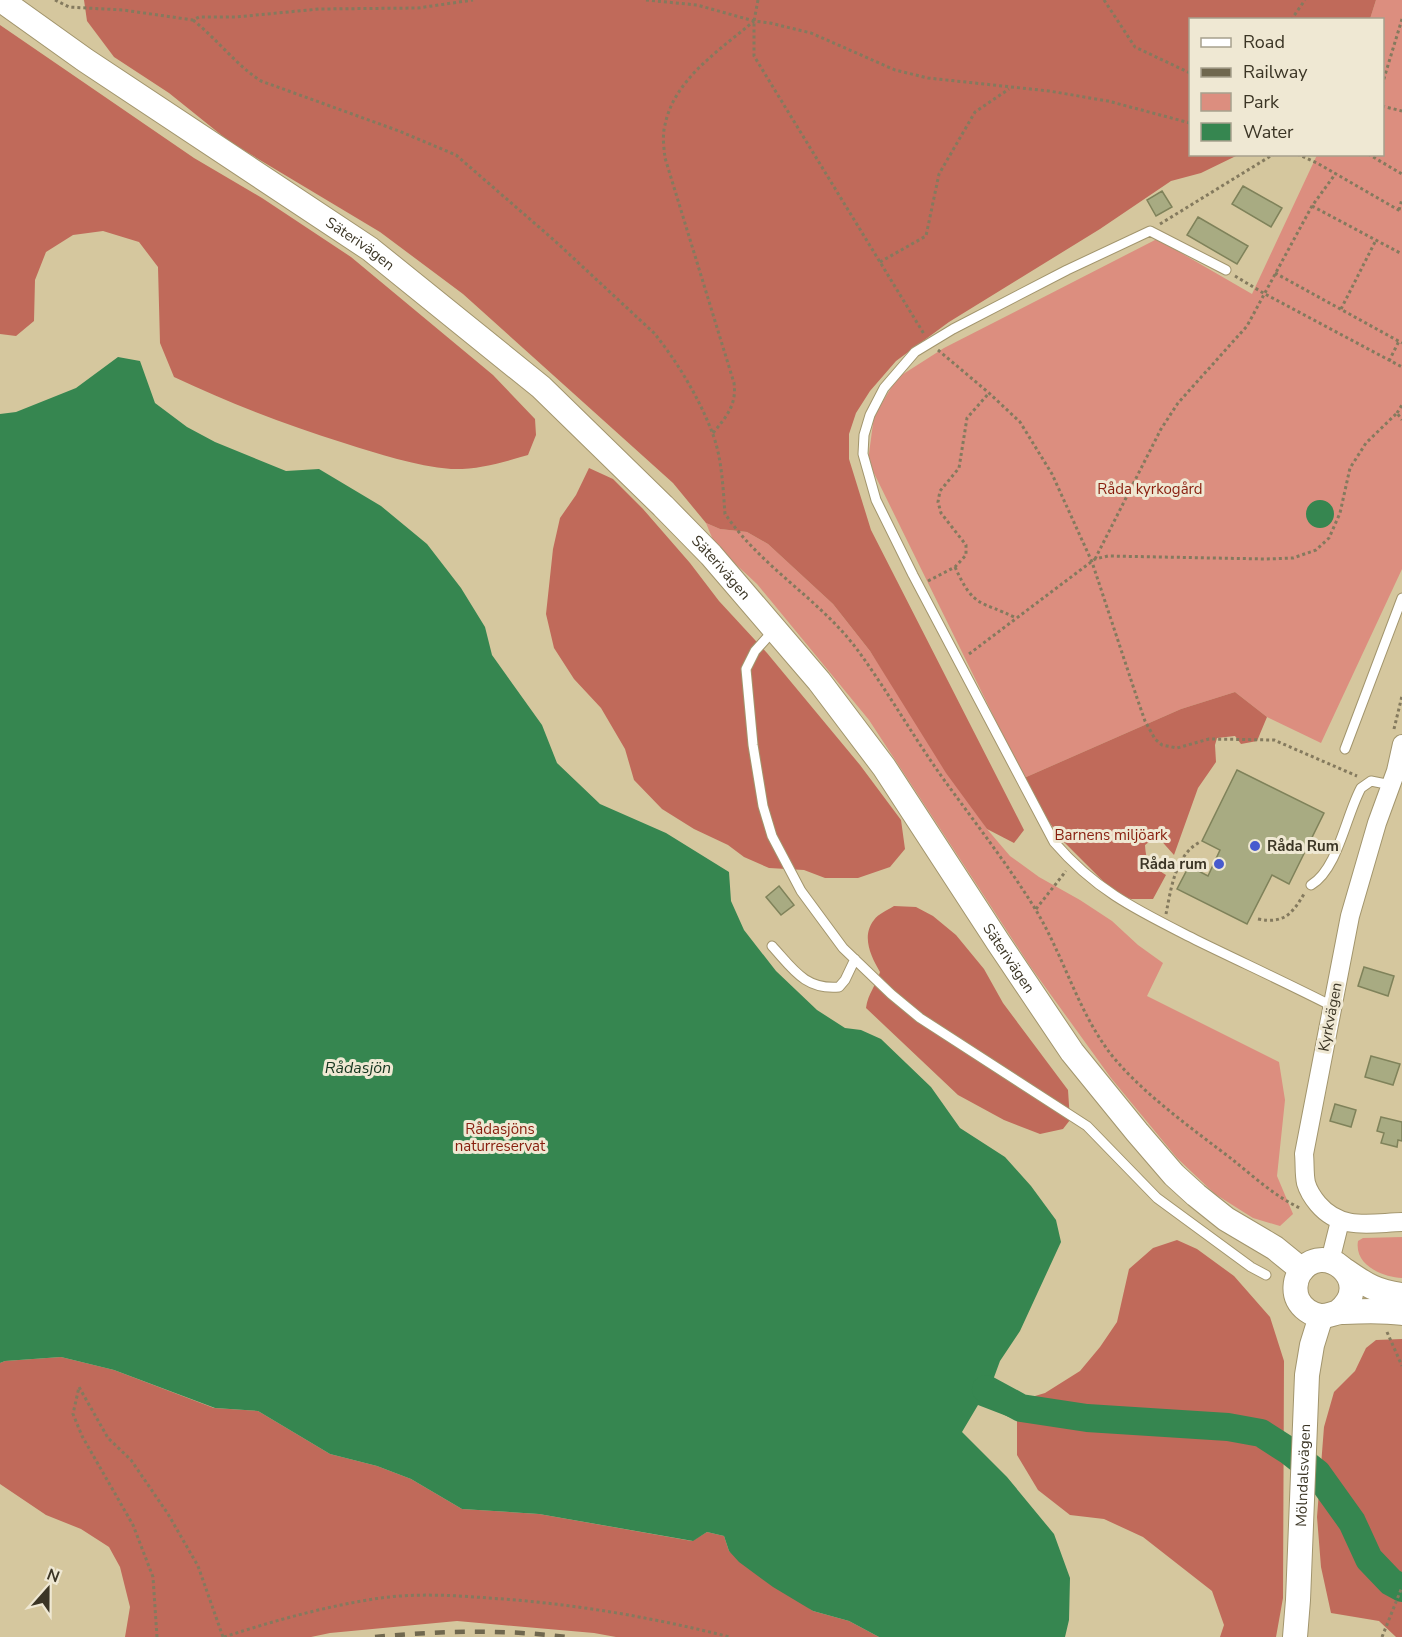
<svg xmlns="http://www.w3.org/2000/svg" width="1402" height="1637" viewBox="0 0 1402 1637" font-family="'Nunito Sans',sans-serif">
  <rect width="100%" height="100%" fill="#d5c79e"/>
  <path fill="#dc8e7f" d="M 1376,0 L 1402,0 L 1402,569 L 1321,743 L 1267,717 L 1235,692 L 1181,709 L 1024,778 L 868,461 L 874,416 L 897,378 L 944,348 L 1157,239 L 1252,294 L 1317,155 L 1382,154 L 1382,20 L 1370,19 Z
    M 706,523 L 720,529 L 747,532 L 768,544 L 833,604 L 870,651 L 987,829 L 1010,856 L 1039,877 L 1080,900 L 1112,921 L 1138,945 L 1163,963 L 1147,996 L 1279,1062 L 1285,1100 L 1277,1176 L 1293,1214 L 1280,1226 L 1253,1218 L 1215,1194 L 1177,1158 L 1111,1078 L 1030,966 L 869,720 L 757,584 L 715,545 Z
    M 1402,1237 L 1402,1278 C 1382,1277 1354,1265 1358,1241 L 1363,1238 Z"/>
  <path fill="#c06a5a" d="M 84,0 L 1376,0 L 1370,19 L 1190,20 L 1190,154 L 1238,155 L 1201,173 L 1171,181 L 1100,229 L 949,322 L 896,361 L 870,391 L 856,413 L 849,434 L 849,459 L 871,530 L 1024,830 L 1014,843 L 987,829 L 946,773 L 870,651 L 833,604 L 768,544 L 747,532 L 720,529 L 706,523 L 673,483 L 463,294 L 380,232 L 230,142 L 169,93 L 114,57 L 87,21 Z
    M 0,25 L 194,158 L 262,198 L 351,257 L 493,375 L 535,419 L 536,435 L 528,455 C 504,462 477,470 451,469 C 415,466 379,454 344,443 C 286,425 229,403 174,377 L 160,343 L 158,267 L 139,242 L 103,231 L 73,235 L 46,252 L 35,280 L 34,321 L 16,336 L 0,334 Z
    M 589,468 L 613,479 L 643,509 L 690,563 L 719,601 L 767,653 L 860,765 L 901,820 L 905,849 L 890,867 L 858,878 L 825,878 L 804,870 L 769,868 L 744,857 L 728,845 L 694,829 L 662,809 L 634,780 L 625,749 L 601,708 L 574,679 L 554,648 L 546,614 L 553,549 L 560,518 L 576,495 Z
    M 1235,692 L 1267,717 L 1257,741 L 1241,744 L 1235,736 L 1217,738 L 1215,745 L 1216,762 L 1198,788 L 1174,855 L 1157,836 L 1145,845 C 1146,864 1151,865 1166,875 L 1153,899 L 1131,899 L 1116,894 L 1064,842 L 1040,810 L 1024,778 L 1181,709 Z
    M 894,906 L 916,907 L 933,916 L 956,935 L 984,969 L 1003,1003 L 1068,1090 L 1070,1120 L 1063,1129 L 1040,1134 L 1004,1120 L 958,1095 L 866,1008 C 868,993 876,986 880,972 C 871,957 861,936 874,920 C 878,914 888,910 894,906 Z
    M 1177,1240 L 1197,1249 L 1234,1276 L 1270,1317 L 1284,1361 L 1283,1598 L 1276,1637 L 1220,1637 L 1224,1625 L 1212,1591 L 1143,1537 L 1104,1519 L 1070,1515 L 1038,1490 L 1017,1455 L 1017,1420 L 1025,1399 L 1045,1393 L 1080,1371 L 1100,1347 L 1117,1322 L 1129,1269 L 1153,1248 Z
    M 1402,1339 L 1402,1637 L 1396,1637 L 1379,1621 L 1331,1613 L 1321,1567 L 1317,1517 L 1324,1427 L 1334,1392 L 1355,1371 L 1366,1348 L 1376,1340 Z
    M 61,1357 L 114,1370 L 214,1408 L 258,1411 L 330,1454 L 377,1466 L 411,1479 L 462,1509 L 539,1514 L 692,1541 L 707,1532 L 724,1536 L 729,1551 L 813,1611 L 849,1621 L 879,1637 L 616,1637 L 594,1633 L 457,1621 L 330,1633 L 311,1637 L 125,1637 L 130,1607 L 120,1567 L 109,1547 L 81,1529 L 46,1515 L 0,1484 L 0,1363 L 5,1361 Z"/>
  <path fill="#368650" d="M 118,357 L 140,361 L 155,403 L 187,427 L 215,442 L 286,471 L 319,469 L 381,506 L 427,544 L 461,588 L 485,627 L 492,655 L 542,725 L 557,763 L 600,804 L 666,833 L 729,872 L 731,901 L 744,930 L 776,971 L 817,1010 L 845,1028 L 861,1030 L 881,1039 L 931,1087 L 960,1128 L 1005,1157 L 1031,1186 L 1056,1220 L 1061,1242 L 1020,1331 L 1000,1361 L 993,1380 L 1025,1399 L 1017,1420 L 978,1405 L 962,1432 L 1007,1477 L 1054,1534 L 1070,1578 L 1069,1620 L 1065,1637 L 879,1637 L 849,1621 L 813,1611 L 773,1587 L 739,1562 L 729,1551 L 724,1536 L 707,1532 L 693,1541 L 539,1514 L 462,1509 L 411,1479 L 377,1466 L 330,1454 L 258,1411 L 215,1408 L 114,1370 L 61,1357 L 5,1361 L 0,1363 L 0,414 L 16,412 L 76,388 Z
    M1306 514a14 14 0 1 1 28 0a14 14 0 1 1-28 0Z"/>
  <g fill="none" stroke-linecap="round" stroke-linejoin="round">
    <path stroke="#368650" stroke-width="28" d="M 986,1389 L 1021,1408 L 1087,1418 L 1228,1427 L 1261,1433 L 1289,1451 L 1317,1473 L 1352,1522 L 1369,1559 L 1391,1582 L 1402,1588"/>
  </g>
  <path fill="#a8ab82" stroke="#7f825a" stroke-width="1.5" d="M 1243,186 L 1282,208 L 1271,227 L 1232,204 Z
    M 1162,191 L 1172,207 L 1156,216 L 1147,200 Z
    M 1198,217 L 1248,246 L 1237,264 L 1187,235 Z
    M 1237,770 L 1324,813 L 1289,884 L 1272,875 L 1247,924 L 1177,889 L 1189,866 L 1208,876 L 1220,850 L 1202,841 Z
    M 779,886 L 794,905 L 781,915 L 766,897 Z
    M 1364,967 L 1394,976 L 1388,996 L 1358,986 Z
    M 1371,1056 L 1400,1064 L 1393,1085 L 1365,1077 Z
    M 1335,1104 L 1356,1110 L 1351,1127 L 1330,1121 Z
    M 1381,1117 L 1402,1122 L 1402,1141 L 1398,1140 L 1397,1147 L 1381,1143 L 1384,1133 L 1377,1131 Z"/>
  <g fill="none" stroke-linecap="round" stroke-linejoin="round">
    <defs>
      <path id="service" d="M 1226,270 L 1150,231 L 1067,270 L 953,329 L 915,352 L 884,388 L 870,415 L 864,435 L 863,454 L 876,500 L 913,575 L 1054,842 C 1097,892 1139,911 1196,940 C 1241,962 1287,983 1332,1006
        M 774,630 L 755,651 L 746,669 L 753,745 L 763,806 L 772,836 L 801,891 L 843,948 L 891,994 L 920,1018 L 1087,1126 L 1157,1198 L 1251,1267 L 1266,1275
        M 1345,749 L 1402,598
        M 1311,885 C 1338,869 1346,815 1361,788 L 1371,781 L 1391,785
        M 772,946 C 793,969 805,990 839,987 L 845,980 L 855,959"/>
      <path id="minor" d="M 1402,744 L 1396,771 L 1377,823 L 1350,916 L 1304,1154 C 1305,1163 1304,1174 1306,1183 C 1308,1190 1313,1198 1318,1204 C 1341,1231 1370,1223 1402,1222
        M 1330,1261 L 1340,1221"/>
      <g id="tertiary">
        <path id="s1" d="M 1,0 L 85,60 L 370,249 L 541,387 L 663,506 L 711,555 L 819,681 L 884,767 L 998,942 L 1072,1052 L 1137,1132 L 1174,1175 L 1196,1195 L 1226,1219 L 1275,1248 L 1302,1270"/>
        <path d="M 1346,1271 C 1366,1285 1377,1292 1402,1295"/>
        <path d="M 1338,1312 C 1377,1282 1322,1237 1299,1274 C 1295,1281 1294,1292 1298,1300 C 1302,1308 1311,1314 1320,1316 C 1328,1317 1334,1312 1342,1312 C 1363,1311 1382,1310 1402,1313"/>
        <path id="s2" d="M 1295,1637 L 1298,1600 L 1307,1375 L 1312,1345 L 1321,1316"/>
      </g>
    </defs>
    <use href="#service" stroke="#a2956d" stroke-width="11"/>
    <use href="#minor" stroke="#a2956d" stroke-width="20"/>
    <use href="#tertiary" stroke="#a2956d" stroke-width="26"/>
    <path stroke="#847a5e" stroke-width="3" stroke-dasharray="3 3" stroke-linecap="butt" d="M 55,0 L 69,7 L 123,10 L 193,20 L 199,17 L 236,17 L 319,9 L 418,8 L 473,0
      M 646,0 L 697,5 L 754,21 L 770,23 L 811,33 L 895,70 L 928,78 L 1049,91 L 1108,101 L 1190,123
      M 758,0 L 754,21 L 754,56 L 924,334
      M 1104,0 L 1135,47 L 1190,73
      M 193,20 C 217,39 235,64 261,81 L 399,131 L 456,155 L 555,241 L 654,333 C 677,361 699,398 712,432 C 722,457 723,488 725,514 L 728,518 C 764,569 822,601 859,652 C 888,692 913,736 942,777 C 973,820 1006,862 1034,907 C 1062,952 1076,1006 1107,1049 C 1136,1089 1194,1130 1233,1160 C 1254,1177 1276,1197 1300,1208
      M 1291,20 L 1305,0
      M 1382,85 L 1402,19
      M 1382,106 L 1402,111
      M 1297,154 L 1317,163 L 1402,212
      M 1368,154 L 1402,174
      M 1312,206 L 1402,254
      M 1399,210 L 1402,199
      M 1160,224 L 1274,154
      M 880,262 L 926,236 L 939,174 L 975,112 L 1009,89
      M 1275,273 L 1402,343
      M 1235,276 L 1265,294 L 1402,367
      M 1341,309 L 1376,240
      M 938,350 L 989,393 L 1020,422 L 1052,474 L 1092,562 L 1137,698 L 1145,721 L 1155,739 L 1162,745 L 1177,748 L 1209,739 L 1274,740 L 1357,776
      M 1389,361 L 1399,341
      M 1397,413 L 1402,405
      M 713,433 C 726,417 737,405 734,383 L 665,158 C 664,148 662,136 665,125 C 674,79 720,50 754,21
      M 1095,559 L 1161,429 L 1178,403 L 1247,326 L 1312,206 L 1336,173
      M 955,567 C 974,609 980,600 1016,618
      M 928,581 L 955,567 L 966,555 L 966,545 L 941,513 L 938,502 L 940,491 L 959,468 L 967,418 L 989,393
      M 969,654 L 1095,559 L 1108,556 L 1266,559 L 1293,558 L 1316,550 L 1329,538 L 1340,513 L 1350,468 L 1366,443 L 1397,413 L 1402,420
      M 1394,729 L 1402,696
      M 1036,909 L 1066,871
      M 1166,914 C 1171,889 1175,855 1200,842
      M 1258,919 C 1284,924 1292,914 1304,894
      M 1387,1332 L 1402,1366
      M 157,1637 L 153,1577 L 133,1525 L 82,1436 L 73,1414 L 79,1387 L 108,1438 L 131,1460 L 168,1514 L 198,1566 L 223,1637
      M 224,1637 C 273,1621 323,1607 374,1599 C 411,1593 451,1595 488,1598 C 570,1603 651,1617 730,1637
      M 1382,1637 L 1402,1587"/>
    <use href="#service" stroke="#fff" stroke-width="9"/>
    <use href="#minor" stroke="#fff" stroke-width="18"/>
    <use href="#tertiary" stroke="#fff" stroke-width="24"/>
    <path stroke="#6f674e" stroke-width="4.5" stroke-dasharray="10 10" stroke-linecap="butt" d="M 375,1637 C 439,1631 503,1629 566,1637"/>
  </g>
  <g fill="#475ace" stroke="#efe8d3" stroke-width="2">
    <circle cx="1255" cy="846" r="6"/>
    <circle cx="1219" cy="864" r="6"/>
  </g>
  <g text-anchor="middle" stroke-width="6" stroke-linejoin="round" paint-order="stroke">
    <g font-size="15" fill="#3b3525" stroke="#efe8d3">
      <text dy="5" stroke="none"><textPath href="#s1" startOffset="434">Säterivägen</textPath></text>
      <text dy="5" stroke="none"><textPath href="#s1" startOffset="920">Säterivägen</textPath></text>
      <text dy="5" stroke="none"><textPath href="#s1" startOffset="1406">Säterivägen</textPath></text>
      <text transform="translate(1330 1017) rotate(-79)" y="5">Kyrkvägen</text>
      <text dy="5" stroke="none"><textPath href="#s2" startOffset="162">Mölndalsvägen</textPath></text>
    </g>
    <g font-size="15" fill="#881e0e" stroke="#efe8d3">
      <text x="1150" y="494">Råda kyrkogård</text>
      <text x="1111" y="840">Barnens miljöark</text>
      <text x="500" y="1134">Rådasjöns<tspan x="500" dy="17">naturreservat</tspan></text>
    </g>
    <g font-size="15" font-weight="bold" fill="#3b3525" stroke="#efe8d3" text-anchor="start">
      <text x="1267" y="851">Råda Rum</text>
      <text x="1207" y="869" text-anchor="end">Råda rum</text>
    </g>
    <g font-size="16" font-style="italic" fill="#14351e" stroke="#efe8d3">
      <text x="358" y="1073">Rådasjön</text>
    </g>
  </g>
  <rect x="1189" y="18" width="195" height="138" fill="#efe8d3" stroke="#a7a08d" stroke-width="1.5"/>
  <rect x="1201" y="38" width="30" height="9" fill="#ffffff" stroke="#a7a08d" stroke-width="1.5"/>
  <text x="1243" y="48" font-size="18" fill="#3b3525">Road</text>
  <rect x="1201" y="68" width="30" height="9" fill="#6f674e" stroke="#a7a08d" stroke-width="1.5"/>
  <text x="1243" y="78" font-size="18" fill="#3b3525">Railway</text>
  <rect x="1201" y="93" width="30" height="18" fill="#dc8e7f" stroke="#a7a08d" stroke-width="1.5"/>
  <text x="1243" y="108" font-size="18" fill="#3b3525">Park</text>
  <rect x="1201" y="123" width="30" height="18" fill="#368650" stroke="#a7a08d" stroke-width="1.5"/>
  <text x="1243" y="138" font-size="18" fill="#3b3525">Water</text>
  <g transform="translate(48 1589) rotate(21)" stroke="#efe8d3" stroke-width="4.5" paint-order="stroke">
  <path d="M0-4.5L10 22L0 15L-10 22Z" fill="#3b3525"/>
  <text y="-9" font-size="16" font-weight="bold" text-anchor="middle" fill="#3b3525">N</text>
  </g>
</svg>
